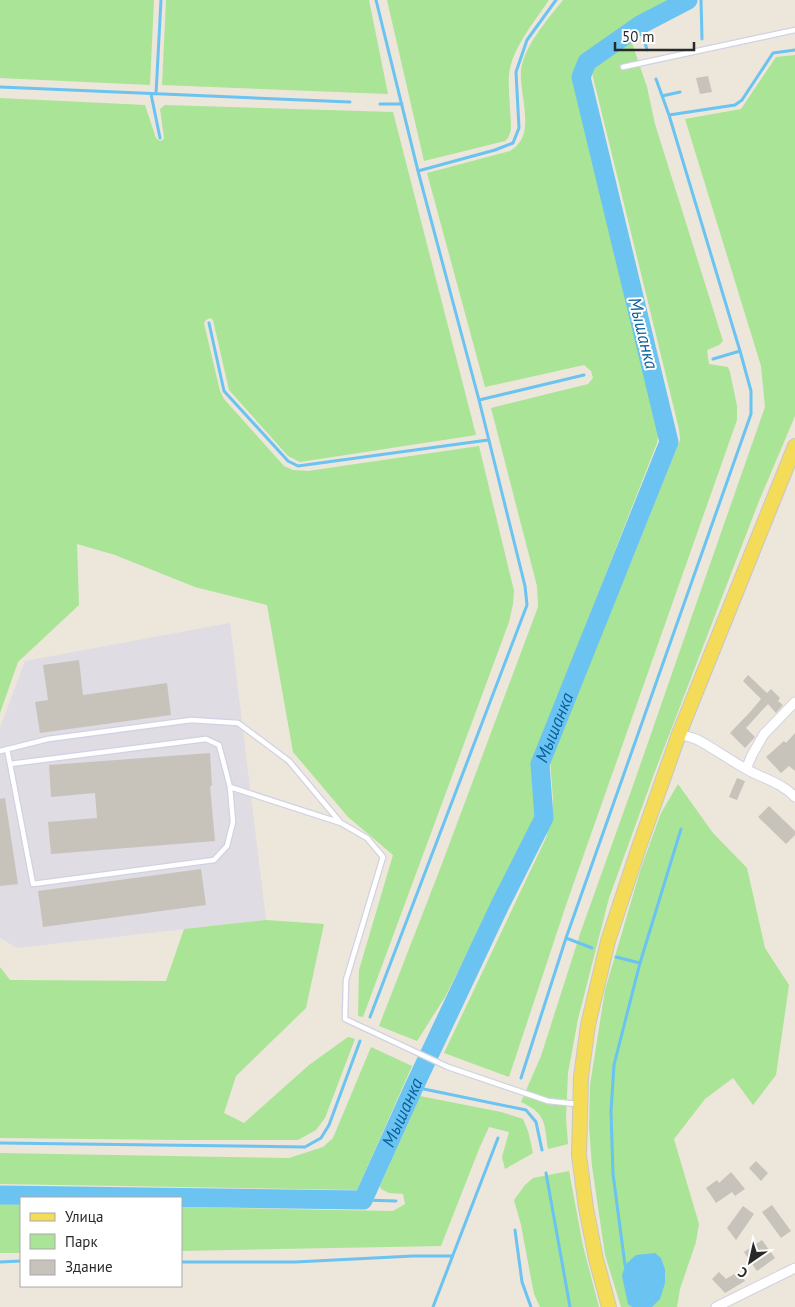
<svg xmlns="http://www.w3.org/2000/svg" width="795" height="1307" viewBox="0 0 795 1307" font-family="'PT Sans',sans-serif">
  <rect width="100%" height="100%" fill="#ece6db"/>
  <path fill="#dfdce4" d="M 230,623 L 266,920 L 17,948 L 0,938 L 0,728 L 25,661 Z"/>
  <path fill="#aae496" d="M 0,0 L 154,0 L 150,85 L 0,78 Z
    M 166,0 L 369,0 L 388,94 L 162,85 Z
    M 387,0 L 549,0 C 535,21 511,49 509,75 C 508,93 511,112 511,130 L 508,138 L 505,141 L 424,161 Z
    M 563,0 L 668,0 L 625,25 L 583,57 L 577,68 L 574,78 L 574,85 L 659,427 L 657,443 L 533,760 L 533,777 L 537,807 L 533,821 L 445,997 L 417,1041 L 379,1026 L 440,869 L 538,607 L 537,586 L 491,408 L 588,384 L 593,378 L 591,371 L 584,365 L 485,387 L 427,173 L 510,151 C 513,149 517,146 519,143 C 533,126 519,91 521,70 C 524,46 548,19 563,0 Z
    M 631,40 L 647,87 L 655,124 L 723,341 L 719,345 L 707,350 L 709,364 L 728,367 L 730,372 L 737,406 L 737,420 L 566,905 L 509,1077 L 444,1053 L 546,838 L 552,815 L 553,799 L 550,760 L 631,562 L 680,440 L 679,429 L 592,73 C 596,58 618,49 631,40 Z
    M 795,55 L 795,416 L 759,501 L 654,774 L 609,898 L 578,1019 L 568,1073 L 566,1118 L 568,1144 L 548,1149 C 544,1123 547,1114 521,1102 L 541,1056 L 581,931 L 635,780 L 694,610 L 765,407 L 761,366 L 685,119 L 741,109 L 776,57 Z
    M 0,98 L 145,105 L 156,138 L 160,141 L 163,140 L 164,138 L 160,109 L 165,105 L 393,112 L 476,435 L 300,462 L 288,456 L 229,390 L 213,320 L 210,318 L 206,320 L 204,323 L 220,391 L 224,399 L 284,466 L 293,470 L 308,471 L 479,446 L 514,591 L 513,604 L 509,622 L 363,1017 L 358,1016 L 359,970 L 393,855 L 348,817 L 293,752 L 267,605 L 195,587 L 115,555 L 77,544 L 79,605 L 18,662 L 0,713 Z
    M 678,784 L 713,833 L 747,868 L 765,948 L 789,985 L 776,1075 L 753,1105 L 733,1078 L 705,1099 L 674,1139 L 699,1224 L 696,1242 L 680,1289 L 677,1307 L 621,1307 L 605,1255 L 592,1166 L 589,1127 L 590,1085 L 605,990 L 641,868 L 661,813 Z
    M 266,920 L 324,924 L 306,1008 L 236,1076 L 224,1113 L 244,1123 L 309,1065 L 348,1037 L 355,1039 L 325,1118 L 316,1130 L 298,1140 L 182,1140 L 0,1138 L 0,967 L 10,980 L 166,981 L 184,929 Z
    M 371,1047 L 412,1066 L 357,1190 L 0,1184 L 0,1153 L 289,1158 L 323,1147 L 333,1138 Z
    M 420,1096 L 501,1112 L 523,1119 L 528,1131 L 533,1153 L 505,1169 L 502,1157 L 509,1132 L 489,1127 L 479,1149 L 441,1246 L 181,1251 L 181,1207 L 393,1211 L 405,1204 L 403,1194 L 389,1193 L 381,1189 L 380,1186 Z
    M 569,1171 L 583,1246 L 599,1307 L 540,1307 L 534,1294 L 521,1225 L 514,1200 L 525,1185 L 533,1178 Z
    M 0,1204 L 21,1205 L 21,1253 L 0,1253 Z"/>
  <path fill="#6bc3f1" d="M 655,1253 L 661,1258 L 665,1269 L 665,1283 L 660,1299 L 652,1307 L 632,1307 L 628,1304 L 622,1276 L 625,1265 L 636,1255 Z"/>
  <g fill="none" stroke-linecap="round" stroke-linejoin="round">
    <path stroke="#6bc3f1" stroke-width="3" d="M 701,0 L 702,39
      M 640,25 L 647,50
      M 0,87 L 350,102
      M 151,94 L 160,138
      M 156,94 L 161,0
      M 662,96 L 680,92
      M 380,104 L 402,104
      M 669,115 L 735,105 L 742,100 L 773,53 L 795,50
      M 418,171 L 495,150 L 513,143 L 519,128 L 516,72 L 527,40 L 556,0
      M 209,323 L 224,391 L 288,461 L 298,466 L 488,440
      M 713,359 L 740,351
      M 479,400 L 584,375
      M 566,938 L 592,948
      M 616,957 L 640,963
      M 370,1017 L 527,605 L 525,586 L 479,400 L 418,171 L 376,0
      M 521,1078 L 566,938 L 751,414 L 751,391 L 740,351 L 669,115 L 656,79
      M 414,1087 L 526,1110 L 536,1122 L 542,1150
      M 0,1143 L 305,1147 L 321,1138 L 329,1125 L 360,1041
      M 546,1173 L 570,1307
      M 363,1200 L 396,1201
      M 515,1230 L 522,1282 L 531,1307
      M 0,1262 L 21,1261
      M 181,1262 L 295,1262 L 413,1256 L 452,1256
      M 625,1265 L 613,1174 L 611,1112 L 614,1065 L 640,963 L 681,829
      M 433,1307 L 498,1138"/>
    <path stroke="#6bc3f1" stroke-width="19" id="s1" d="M 0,1195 L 363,1200 L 414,1087 L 500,905 L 544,818 L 540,764 L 669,442 L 581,77 L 587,62 L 640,25 L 688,0"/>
  </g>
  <path fill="#c7c3bb" d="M 708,76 L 712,92 L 700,94 L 696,78 Z
    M 79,660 L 83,695 L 167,683 L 171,715 L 40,733 L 35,702 L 48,700 L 43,665 Z
    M 748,675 L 767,693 L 771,689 L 780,698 L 778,701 L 783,705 L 776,713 L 768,704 L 746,728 L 755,737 L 745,748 L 730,733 L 751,711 L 761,699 L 743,681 Z
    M 795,733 L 795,771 L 789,766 L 781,773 L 766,757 L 784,741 L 786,743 Z
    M 210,753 L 212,786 L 210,786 L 215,841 L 51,854 L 48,822 L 97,818 L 95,793 L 51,797 L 49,765 Z
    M 737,778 L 745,781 L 737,800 L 729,797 Z
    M 5,798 L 18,884 L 0,886 L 0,799 Z
    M 769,806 L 795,831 L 795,835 L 786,844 L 758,817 Z
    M 201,869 L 206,905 L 43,927 L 38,891 Z
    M 756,1161 L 768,1173 L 761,1181 L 749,1168 Z
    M 731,1172 L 745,1189 L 735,1196 L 732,1192 L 716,1203 L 706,1188 L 717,1180 L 719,1183 Z
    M 772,1205 L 791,1231 L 781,1238 L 762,1212 Z
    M 743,1206 L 754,1214 L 736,1240 L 727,1228 Z
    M 762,1240 L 775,1258 L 757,1271 L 744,1252 Z
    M 739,1271 L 745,1281 L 725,1293 L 712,1279 L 719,1272 L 726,1279 Z"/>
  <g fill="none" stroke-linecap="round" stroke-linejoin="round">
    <defs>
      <path id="lane" d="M 623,67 L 795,30
        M 7,749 L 10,764 L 206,739 L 219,745 L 230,787 L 341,823 L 367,838 L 383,857 L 346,980 L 345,1019 L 448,1067 L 548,1101 L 577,1104
        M 0,751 L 48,739 L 191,720 L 238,723 L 289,761 L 340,822
        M 10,764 L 33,884 L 214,860 L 227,846 L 233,822 L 230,787"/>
      <path id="street" d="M 679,734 C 685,736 692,737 698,740 C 715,749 731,761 748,770 C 764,779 782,783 795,797
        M 746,769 L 752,755 L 764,734 L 795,702
        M 716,1307 L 795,1268"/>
      <path id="primary" d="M 609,1307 L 596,1259 L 586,1208 L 579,1155 L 581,1077 L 588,1025 L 608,941 L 639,847 L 679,734 L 795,446"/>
    </defs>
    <use href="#lane" stroke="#d0d2e3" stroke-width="7"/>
    <use href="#street" stroke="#d0d2e3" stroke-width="11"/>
    <use href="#primary" stroke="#c7c7c7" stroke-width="16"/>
    <use href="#lane" stroke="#fff" stroke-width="4.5"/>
    <use href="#street" stroke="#fff" stroke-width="9"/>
    <use href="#primary" stroke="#f4dc58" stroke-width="14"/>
  </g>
  <g text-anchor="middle" stroke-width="4" stroke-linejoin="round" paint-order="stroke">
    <g font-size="18" font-style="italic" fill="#0a5f9d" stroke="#fff">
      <text transform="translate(643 333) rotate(76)" y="6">Мышанка</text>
      <text dy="6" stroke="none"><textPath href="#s1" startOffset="879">Мышанка</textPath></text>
      <text dy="6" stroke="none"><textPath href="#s1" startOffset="459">Мышанка</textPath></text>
    </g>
  </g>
  <rect x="20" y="1197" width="162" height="90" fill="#ffffff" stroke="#a9a9a9"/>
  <rect x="30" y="1213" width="25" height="8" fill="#f4dc58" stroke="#a9a9a9"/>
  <text x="65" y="1222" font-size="15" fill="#292929">Улица</text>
  <rect x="30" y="1234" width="25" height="15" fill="#aae496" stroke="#a9a9a9"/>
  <text x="65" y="1247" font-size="15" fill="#292929">Парк</text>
  <rect x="30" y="1260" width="25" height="15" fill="#c7c3bb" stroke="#a9a9a9"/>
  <text x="65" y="1272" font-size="15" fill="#292929">Здание</text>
  <g transform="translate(750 1262) rotate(214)" stroke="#ffffff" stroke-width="4" paint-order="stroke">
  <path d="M0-4L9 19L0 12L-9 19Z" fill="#292929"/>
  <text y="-8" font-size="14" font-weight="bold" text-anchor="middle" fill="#292929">С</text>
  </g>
  <path d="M615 42v8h79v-8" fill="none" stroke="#292929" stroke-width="2.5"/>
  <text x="622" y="42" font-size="15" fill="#292929" stroke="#ffffff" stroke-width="4" paint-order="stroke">50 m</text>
</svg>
